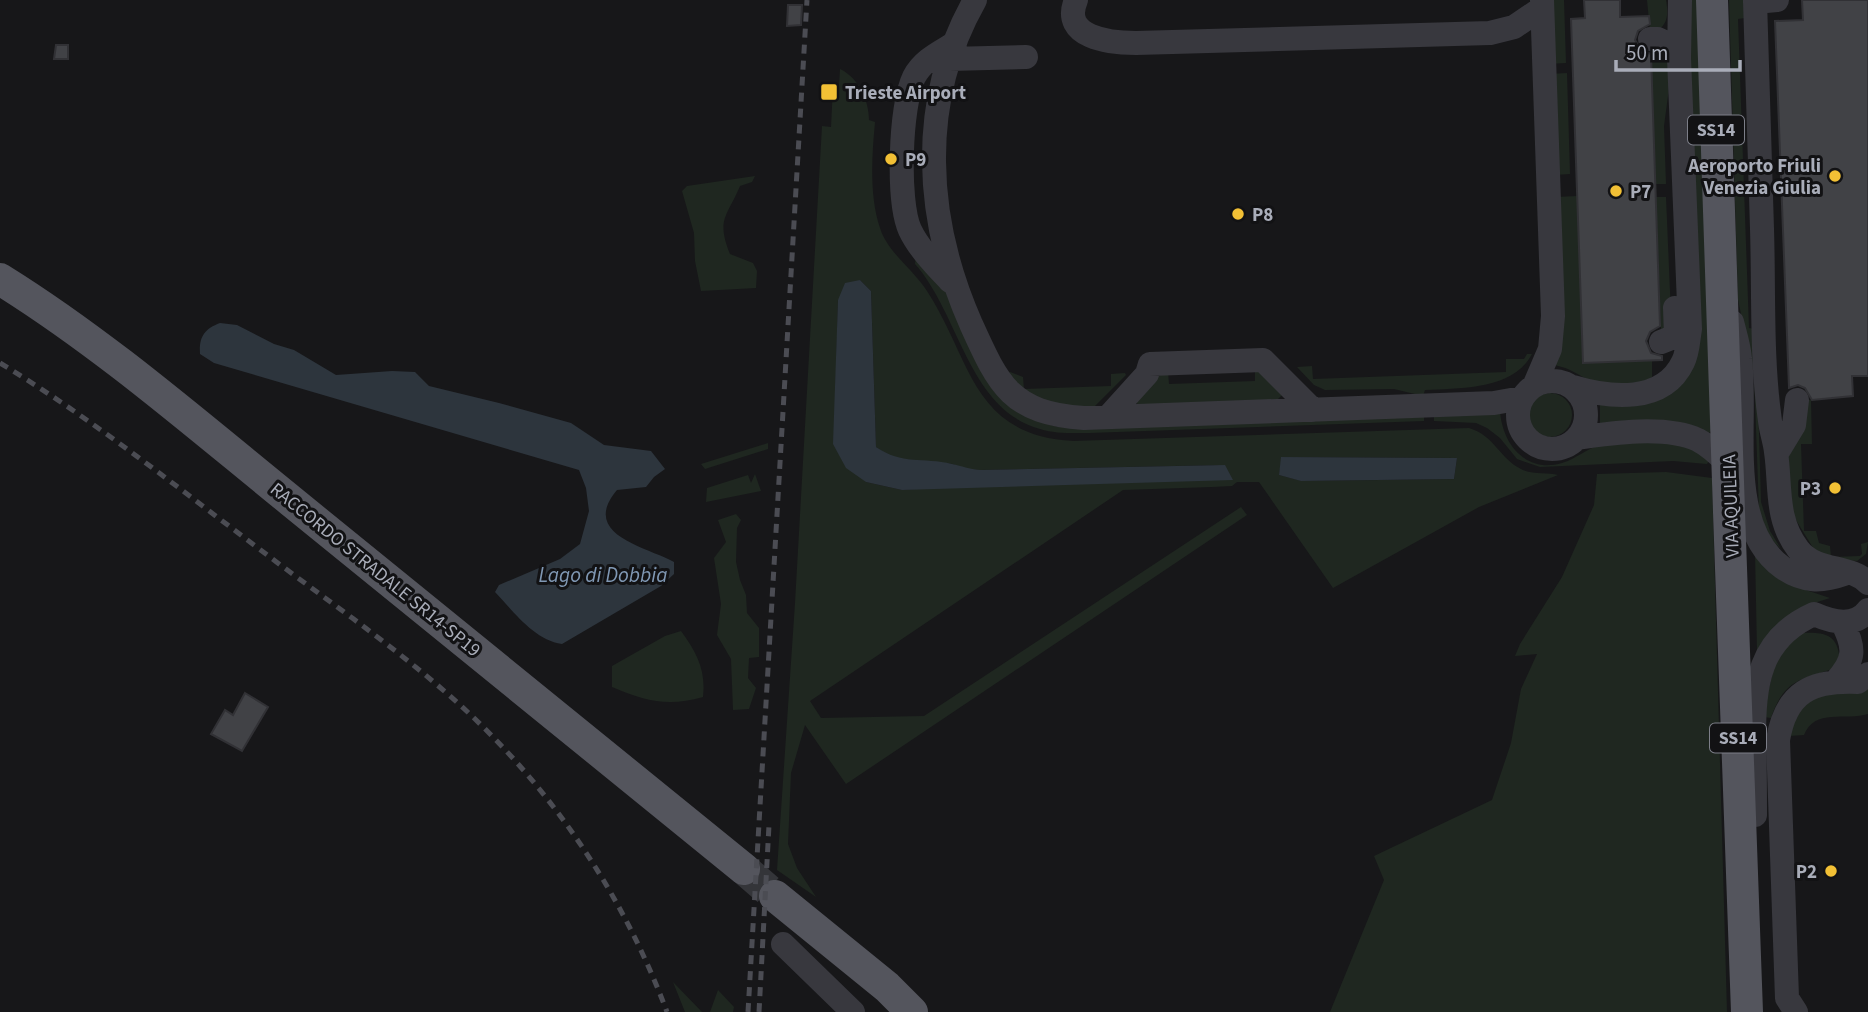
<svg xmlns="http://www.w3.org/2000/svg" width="1868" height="1012" viewBox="0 0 1868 1012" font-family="'Source Sans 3',sans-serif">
  <rect width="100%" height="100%" fill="#171719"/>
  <path fill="#1f2720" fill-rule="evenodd" d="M 1549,0 L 1564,0 L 1566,63 L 1548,64 Z
    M 1647,0 L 1666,0 C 1668,11 1669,23 1658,30 L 1650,31 Z
    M 1687,0 L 1698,0 L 1711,431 L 1709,433 L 1600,425 L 1600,404 L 1685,375 Z
    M 1729,0 L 1744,0 L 1745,18 L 1738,19 L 1749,328 L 1756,329 L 1761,502 L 1770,531 L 1781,549 L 1769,537 L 1759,511 L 1754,374 L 1738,300 Z
    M 1650,44 L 1666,50 L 1670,81 L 1664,126 L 1666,184 L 1655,184 Z
    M 840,69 C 859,78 869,101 869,120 L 875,122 C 872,155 869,195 880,228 C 888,253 913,269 927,291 C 972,360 971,435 1073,441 L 1469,428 C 1495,436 1499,458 1521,469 C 1532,475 1548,472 1558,475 L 1479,507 L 1333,588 L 1259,482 L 1237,482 L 1232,486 L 1212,487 L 1123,490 L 810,701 L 821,718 L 924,716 L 1241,507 L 1247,515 L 846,784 L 805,725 L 791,773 L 788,844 L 797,868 L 816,897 L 777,870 L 795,603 L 822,126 L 831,127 L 833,86 L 839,86 ZM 860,280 L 871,291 L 876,447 L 891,458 L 953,464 L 964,469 L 980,470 L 1224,465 L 902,490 L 866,482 L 834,444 L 838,300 ZM 1282,457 L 1457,458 L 1454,479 L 1302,481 L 1279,475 Z
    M 1567,73 L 1570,174 L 1555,175 L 1556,197 L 1577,196 L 1652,360 L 1652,377 C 1638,387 1602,386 1587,379 C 1573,372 1566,366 1551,365 L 1549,74 Z
    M 755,176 L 752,182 L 740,186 C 727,217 716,219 730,254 L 753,263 L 757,271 L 756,288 L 701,291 L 695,261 L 694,233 L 682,191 L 687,186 Z
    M 1656,197 L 1666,197 L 1671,315 L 1670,323 L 1661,332 Z
    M 916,253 L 941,285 L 1031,419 L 1058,427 L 1424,416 L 1424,421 L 1089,433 C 1073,433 1056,434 1040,429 C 968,409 960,315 915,264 Z
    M 1527,354 L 1532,354 C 1513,390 1461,388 1425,390 L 1423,396 L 1394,389 L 1325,390 L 1314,385 L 1297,367 L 1312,366 L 1313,379 L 1506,372 L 1506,359 L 1524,359 Z
    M 1255,368 L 1283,394 L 1277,400 L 1139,405 L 1136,403 L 1157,377 L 1168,371 L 1169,384 L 1255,381 Z
    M 1010,372 L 1023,377 L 1024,389 L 1111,386 L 1111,374 L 1125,373 L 1126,375 L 1095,406 C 1061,412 1027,403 1007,374 Z
    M1528 415a22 22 0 1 1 44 0a22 22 0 1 1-44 0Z
    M 1802,400 L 1811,400 L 1812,444 L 1801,444 L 1804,531 L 1816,531 L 1819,543 L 1830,546 L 1831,557 L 1860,556 L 1862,554 L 1861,544 L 1868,542 L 1866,554 L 1857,561 L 1831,559 L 1815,551 L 1791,512 L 1787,463 L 1788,454 L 1800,430 Z
    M 1500,409 C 1501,442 1525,474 1562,463 C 1576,459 1587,448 1601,445 C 1618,441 1671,441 1687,446 C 1695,448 1702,456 1709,461 L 1707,464 L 1673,461 L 1540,467 L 1517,459 L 1500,438 L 1487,428 L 1476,423 L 1434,421 L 1434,415 Z
    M 768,443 L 768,449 L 705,469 L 701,464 Z
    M 1666,472 L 1712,478 L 1727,1012 L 1330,1012 L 1384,880 L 1374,856 L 1492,800 L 1511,743 L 1521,689 L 1537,654 L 1515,656 L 1520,644 L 1562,577 L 1594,505 L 1597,474 Z
    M 755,474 L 761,491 L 706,502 L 707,488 L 748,475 L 751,483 Z
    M 736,514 L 741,520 L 737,528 L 736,562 L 740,580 L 746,595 L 747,613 L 759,628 L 759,657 L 749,658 L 748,678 L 756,688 L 749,709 L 733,710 L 731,659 L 717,635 L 721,604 L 714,558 L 726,542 L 718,520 Z
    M 1755,552 L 1797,587 L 1830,598 L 1808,605 L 1757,651 Z
    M 681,631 C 697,653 706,670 703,697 C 668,707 645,701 612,687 L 612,666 L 665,636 Z
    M 1800,633 C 1819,632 1836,632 1839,654 L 1842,654 L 1833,669 C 1799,680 1784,680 1771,718 L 1764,717 L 1766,701 L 1777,655 Z
    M 1868,688 L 1868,714 C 1846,721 1814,708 1804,735 L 1789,736 L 1789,725 L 1810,696 Z
    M 673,982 L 702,1012 L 685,1012 Z
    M 718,990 L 734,1007 L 733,1012 L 710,1012 Z"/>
  <path fill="#2d353d" d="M 860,280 L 871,291 L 876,447 C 902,465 923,457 952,464 C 962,466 969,469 980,470 L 1225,465 L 1233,480 L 902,490 L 866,482 L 846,468 L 833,444 L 838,300 L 845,283 Z
    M 220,323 L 237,325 L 274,344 L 294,350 L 336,375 L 392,371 L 415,372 L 429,386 L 499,403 L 571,423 L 604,445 L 651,451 L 665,469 L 654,477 L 646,487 L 617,490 C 579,535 647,547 674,562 L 674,574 L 661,586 L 562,644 C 534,640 514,612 495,592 L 499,585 L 560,559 L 580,544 L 589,511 L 586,488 L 579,470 L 214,363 L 200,354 C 199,337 204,329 220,323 Z
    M 1281,457 L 1457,458 L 1454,479 L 1301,481 L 1279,475 Z"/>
  <path fill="#414246" stroke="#313135" stroke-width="2" d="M 1584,0 L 1620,0 L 1620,17 L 1649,16 L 1650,24 L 1638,31 L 1635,40 L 1642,51 L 1651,54 L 1660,326 L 1650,332 L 1646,341 L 1651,353 L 1662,356 L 1662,360 L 1583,363 L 1571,19 L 1585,18 Z
    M 1802,0 L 1868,0 L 1868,376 L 1852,376 L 1853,396 L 1812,400 L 1805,388 L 1798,385 L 1789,388 L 1775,21 L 1803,20 Z
    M 788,5 L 802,5 L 801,25 L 787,26 Z
    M 56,45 L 68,45 L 68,59 L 54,59 Z
    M 245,693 L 268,707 L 242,751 L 211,734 L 225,710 L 233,715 Z"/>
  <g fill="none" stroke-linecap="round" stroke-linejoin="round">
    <path stroke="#343539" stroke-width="32" stroke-dasharray="32 16" stroke-linecap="butt" d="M 744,869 L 775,896"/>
    <path stroke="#38383e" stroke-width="24" d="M 975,0 C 917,102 925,220 971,324 C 999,386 1011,413 1084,418 L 1494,403 L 1522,398
      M 1076,0 C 1060,38 1111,43 1136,43 L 1490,33 L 1514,27 L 1542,8
      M 1755,0 C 1757,76 1760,153 1762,229 C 1764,292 1761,358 1770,421 C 1771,431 1775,442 1776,452 C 1781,486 1775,519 1798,549 C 1816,573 1850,564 1868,583
      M 1755,2 L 1777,0
      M 1650,39 L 1658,39 L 1675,47 L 1679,58
      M 949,59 L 1026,57
      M 950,281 C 936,266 919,249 910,230 C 897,202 900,105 914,77 C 923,60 939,53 955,43
      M 1732,322 C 1735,334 1739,346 1740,359 C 1748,422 1724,526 1783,568 C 1803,582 1822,582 1844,574
      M 1661,342 L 1676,336 L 1675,308
      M1518 415a34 34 0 1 1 68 0a34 34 0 1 1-68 0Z
      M 1535,384 L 1550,349 L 1553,316 L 1542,0
      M 1573,387 C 1610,398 1663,404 1683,362 C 1688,352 1688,340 1690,329 L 1679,58 L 1680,0
      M 1109,416 L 1147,374 L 1150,364 L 1263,360 L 1313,410
      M 1577,438 C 1611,433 1666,425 1698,440 C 1710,446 1719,455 1728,464
      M 1777,453 L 1794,425 L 1797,400
      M 1836,681 C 1856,659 1855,647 1842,622
      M 1755,815 C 1755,790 1755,765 1754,740 C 1754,685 1758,639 1814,614 C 1832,622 1855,628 1868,610
      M 783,944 L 853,1012
      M 1796,1012 L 1787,998 L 1778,740 C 1786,692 1811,680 1858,682 L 1868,674"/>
    <path stroke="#54555d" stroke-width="32" d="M 1712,0 C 1721,337 1736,675 1747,1012
      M 0,279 C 103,343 196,424 291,501 C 442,623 593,746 744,869
      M 775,896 L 887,987 L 912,1012"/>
    <path stroke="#4b4c53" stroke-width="5" stroke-dasharray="9 7" stroke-linecap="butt" d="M 0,363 C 91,418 173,484 258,548 C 330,603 409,656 474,718 C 560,801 625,900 667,1012
      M 748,1012 L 807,0
      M 759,1012 L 769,825"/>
  </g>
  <g fill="#f2c035" stroke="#121214" stroke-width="2.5">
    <rect x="820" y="83" width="18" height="18" rx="3.5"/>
    <circle cx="891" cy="159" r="7"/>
    <circle cx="1835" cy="176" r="7"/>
    <circle cx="1616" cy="191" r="7"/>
    <circle cx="1238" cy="214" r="7"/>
    <circle cx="1835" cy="488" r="7"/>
    <circle cx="1831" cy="871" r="7"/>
  </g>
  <g text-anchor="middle" stroke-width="6" stroke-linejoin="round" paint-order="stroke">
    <g fill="#121214" stroke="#7c7e88" stroke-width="2">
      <rect x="1688" y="115.5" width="56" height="29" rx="5"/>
      <rect x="1710" y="723.5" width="56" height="29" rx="5"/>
    </g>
    <g font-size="18" font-weight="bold" fill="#a9adb9">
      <text x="1716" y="136">SS14</text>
      <text x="1738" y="744">SS14</text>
    </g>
    <g font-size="19" font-weight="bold" fill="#a9adb9" stroke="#121214" text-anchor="start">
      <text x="845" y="99">Trieste Airport</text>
      <text x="905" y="166">P9</text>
      <text x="1821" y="172" text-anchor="end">Aeroporto Friuli<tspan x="1821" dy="22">Venezia Giulia</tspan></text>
      <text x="1630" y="198">P7</text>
      <text x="1252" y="221">P8</text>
      <text x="1821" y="495" text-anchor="end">P3</text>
      <text x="1817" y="878" text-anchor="end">P2</text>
    </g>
    <g font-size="19" fill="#a9adb9" stroke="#121214">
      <text transform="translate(1730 506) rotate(-92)" y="7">VIA AQUILEIA</text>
      <text transform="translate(376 569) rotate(39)" y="7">RACCORDO STRADALE SR14-SP19</text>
    </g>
    <g font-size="21" font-style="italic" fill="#8098b4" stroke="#121214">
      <text x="603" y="582">Lago di Dobbia</text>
    </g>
  </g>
  <path d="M1616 60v10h124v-10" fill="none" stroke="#a9adb9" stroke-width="3.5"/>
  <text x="1626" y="60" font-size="21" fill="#a9adb9" stroke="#121214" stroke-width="5" paint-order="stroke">50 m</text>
</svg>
